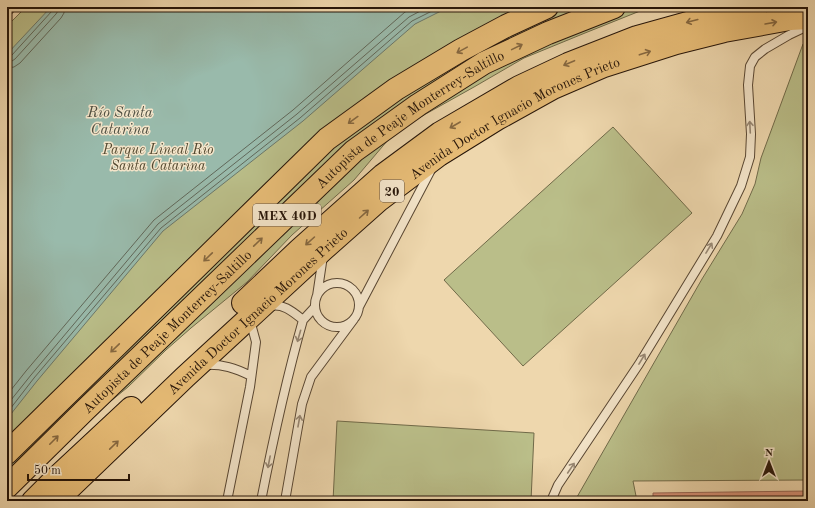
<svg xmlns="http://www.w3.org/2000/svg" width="815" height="508" viewBox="0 0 815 508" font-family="'Old Standard TT',serif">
  <rect width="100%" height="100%" fill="#eed7ad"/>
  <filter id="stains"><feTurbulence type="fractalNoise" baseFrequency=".005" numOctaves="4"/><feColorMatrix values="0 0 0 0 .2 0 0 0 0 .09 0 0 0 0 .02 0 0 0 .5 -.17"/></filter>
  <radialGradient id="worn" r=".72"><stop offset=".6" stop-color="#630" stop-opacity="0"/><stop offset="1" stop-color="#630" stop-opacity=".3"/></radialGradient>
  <path fill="#babe89" stroke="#706a49" d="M 26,7 L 655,7 L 640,11 L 585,33 L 524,58 L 474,87 L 415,120 L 388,140 L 354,180 L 292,235 L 247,282 L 191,328 L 166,350 L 128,387 L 84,423 L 17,489 L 7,501 L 7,26 Z
    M 803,44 L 808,44 L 808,480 L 633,481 L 637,501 L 573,501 L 577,497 L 702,279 L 742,214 L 755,184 L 761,158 Z
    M 613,127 L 692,213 L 523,366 L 444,280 Z
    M 337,421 L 534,433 L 531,501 L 333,501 Z"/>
  <path fill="#99baab" stroke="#6b786a" d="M 51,7 L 449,7 L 415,24 L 303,121 L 163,231 L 37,381 L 7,419 L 7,54 Z"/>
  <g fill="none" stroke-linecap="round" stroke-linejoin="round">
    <path stroke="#60685a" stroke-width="1" d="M 7,57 L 12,55 L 52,11 L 53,7
      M 7,62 L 12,61 L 15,59 L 56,14 L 58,11 L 58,7
      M 7,68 L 14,67 L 20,63 L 61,18 L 64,13 L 64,7
      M 7,395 L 26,371 L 154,220 L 293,110 L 405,12 L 415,7
      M 7,405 L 31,375 L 158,224 L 297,114 L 409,17 L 428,7
      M 7,413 L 34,378 L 161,228 L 300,118 L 412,21 L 440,7"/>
  </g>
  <path fill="#d99278" stroke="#986654" d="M 808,491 L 808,501 L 653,501 L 653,493 Z"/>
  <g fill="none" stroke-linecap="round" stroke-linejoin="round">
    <defs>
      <path id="lane" d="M 7,12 L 12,7
        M315 305a22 22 0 1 1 44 0a22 22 0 1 1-44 0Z
        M 317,296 L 323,256
        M 359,307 L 431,170
        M 303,320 L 315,307
        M 204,365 C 223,364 235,368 251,376
        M 227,501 L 250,387 L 256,342 L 250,320
        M 261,501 C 273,440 286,380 303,320 C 293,312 283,303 270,306
        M 285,501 L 302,404 L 311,377 L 354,319
        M 551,501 L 558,485 L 639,364 L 717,236 L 741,186 L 750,157 L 751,134 L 748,85 L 750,66 L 755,57 L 765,49 L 789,35 L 808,26"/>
      <g id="primary">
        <path d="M 243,303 L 299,250 L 383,175 L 440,133 L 519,87 L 568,64 L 637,37 L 698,20 L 757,7"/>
        <path d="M 33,501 L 57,477 L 131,408"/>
        <path id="s1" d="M 56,501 L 185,377 L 324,249 L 378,201 L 439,155 L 497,119 L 553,88 L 604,66 L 676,43 L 724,31 L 790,19 L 808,18"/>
      </g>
      <g id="highway">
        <path d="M 7,453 L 327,139 L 396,89 L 461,50 L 506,26 L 547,7"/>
        <path id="s2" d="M 7,487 L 85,410 L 354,151 L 418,105 L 484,63 L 548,33 L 614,7"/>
      </g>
    </defs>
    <use href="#lane" stroke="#584632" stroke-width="10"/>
    <use href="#primary" stroke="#261509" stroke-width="24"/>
    <use href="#highway" stroke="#261509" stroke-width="24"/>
    <use href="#lane" stroke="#f4e5ca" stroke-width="8"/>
    <use href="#primary" stroke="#e7bc76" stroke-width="22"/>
    <use href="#highway" stroke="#e7bc76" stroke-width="22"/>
  </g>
  <defs><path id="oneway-shaft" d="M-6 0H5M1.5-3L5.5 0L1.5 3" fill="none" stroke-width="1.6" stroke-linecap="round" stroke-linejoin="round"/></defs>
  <g stroke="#866840">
    <use href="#oneway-shaft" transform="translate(692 21) rotate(165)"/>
    <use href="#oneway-shaft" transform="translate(771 23) rotate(-10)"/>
    <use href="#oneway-shaft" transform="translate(517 47) rotate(-26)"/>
    <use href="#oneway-shaft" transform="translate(462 50) rotate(151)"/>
    <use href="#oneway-shaft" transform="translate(645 53) rotate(-18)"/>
    <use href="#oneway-shaft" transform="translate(569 63) rotate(157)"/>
    <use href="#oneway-shaft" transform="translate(353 120) rotate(144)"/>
    <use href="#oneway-shaft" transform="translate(455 125) rotate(150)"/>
    <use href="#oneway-shaft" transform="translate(364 214) rotate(-42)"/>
    <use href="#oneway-shaft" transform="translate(310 241) rotate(138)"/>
    <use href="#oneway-shaft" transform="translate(258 242) rotate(-44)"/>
    <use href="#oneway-shaft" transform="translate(208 257) rotate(136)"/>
    <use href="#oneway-shaft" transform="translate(115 348) rotate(136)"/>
    <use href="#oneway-shaft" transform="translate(54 440) rotate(-45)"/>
    <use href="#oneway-shaft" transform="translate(114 445) rotate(-44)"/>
  </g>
  <g stroke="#978773">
    <use href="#oneway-shaft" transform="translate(750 127) rotate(-93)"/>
    <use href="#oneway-shaft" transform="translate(709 248) rotate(-59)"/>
    <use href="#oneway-shaft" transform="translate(299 336) rotate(106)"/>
    <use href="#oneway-shaft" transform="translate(642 359) rotate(-59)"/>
    <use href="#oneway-shaft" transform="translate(299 421) rotate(-80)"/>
    <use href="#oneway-shaft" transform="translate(269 462) rotate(101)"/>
    <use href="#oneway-shaft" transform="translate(571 468) rotate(-56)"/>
  </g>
  <g text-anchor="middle" stroke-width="3" stroke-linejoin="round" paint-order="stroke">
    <g fill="#f4e5ca" stroke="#645343" stroke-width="1">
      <rect x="380" y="180" width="24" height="22" rx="3"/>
      <rect x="253" y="204" width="68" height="22" rx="3"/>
    </g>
    <g font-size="13" font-weight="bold" fill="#261509">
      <text x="392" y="196">20</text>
      <text x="287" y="220">MEX 40D</text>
    </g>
    <g font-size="14" fill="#261509" stroke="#f4e5ca">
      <text dy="5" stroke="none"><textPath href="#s1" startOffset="601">Avenida Doctor Ignacio Morones Prieto</textPath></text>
      <text dy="5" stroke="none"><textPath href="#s2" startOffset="547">Autopista de Peaje Monterrey-Saltillo</textPath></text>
      <text dy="5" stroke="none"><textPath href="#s1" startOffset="277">Avenida Doctor Ignacio Morones Prieto</textPath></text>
      <text dy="5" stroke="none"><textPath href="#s2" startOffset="223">Autopista de Peaje Monterrey-Saltillo</textPath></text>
    </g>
    <g font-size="14" font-style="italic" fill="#52482f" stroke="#f4e5ca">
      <text x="158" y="154">Parque Lineal Río<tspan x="158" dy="16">Santa Catarina</tspan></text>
    </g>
    <g font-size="15" font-style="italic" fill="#4e4f42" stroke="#f4e5ca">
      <text x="120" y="117">Río Santa<tspan x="120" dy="17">Catarina</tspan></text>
    </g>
  </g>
  <rect width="815" height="508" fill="none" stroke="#eed7ad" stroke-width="24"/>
  <rect x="8" y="8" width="799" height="492" fill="none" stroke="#261509" stroke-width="2"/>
  <rect x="12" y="12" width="791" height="484" fill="none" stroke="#261509"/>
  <g transform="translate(769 462)" stroke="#f4e5ca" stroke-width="3" paint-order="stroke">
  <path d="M0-3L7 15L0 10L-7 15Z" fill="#261509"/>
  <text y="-6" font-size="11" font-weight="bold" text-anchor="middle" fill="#261509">N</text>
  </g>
  <path d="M28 474v6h101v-6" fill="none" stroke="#261509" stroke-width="2"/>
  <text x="34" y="474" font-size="12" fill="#261509" stroke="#f4e5ca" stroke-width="3" paint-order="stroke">50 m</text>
  <rect width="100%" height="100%" filter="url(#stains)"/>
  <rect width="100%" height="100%" fill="url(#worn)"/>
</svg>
